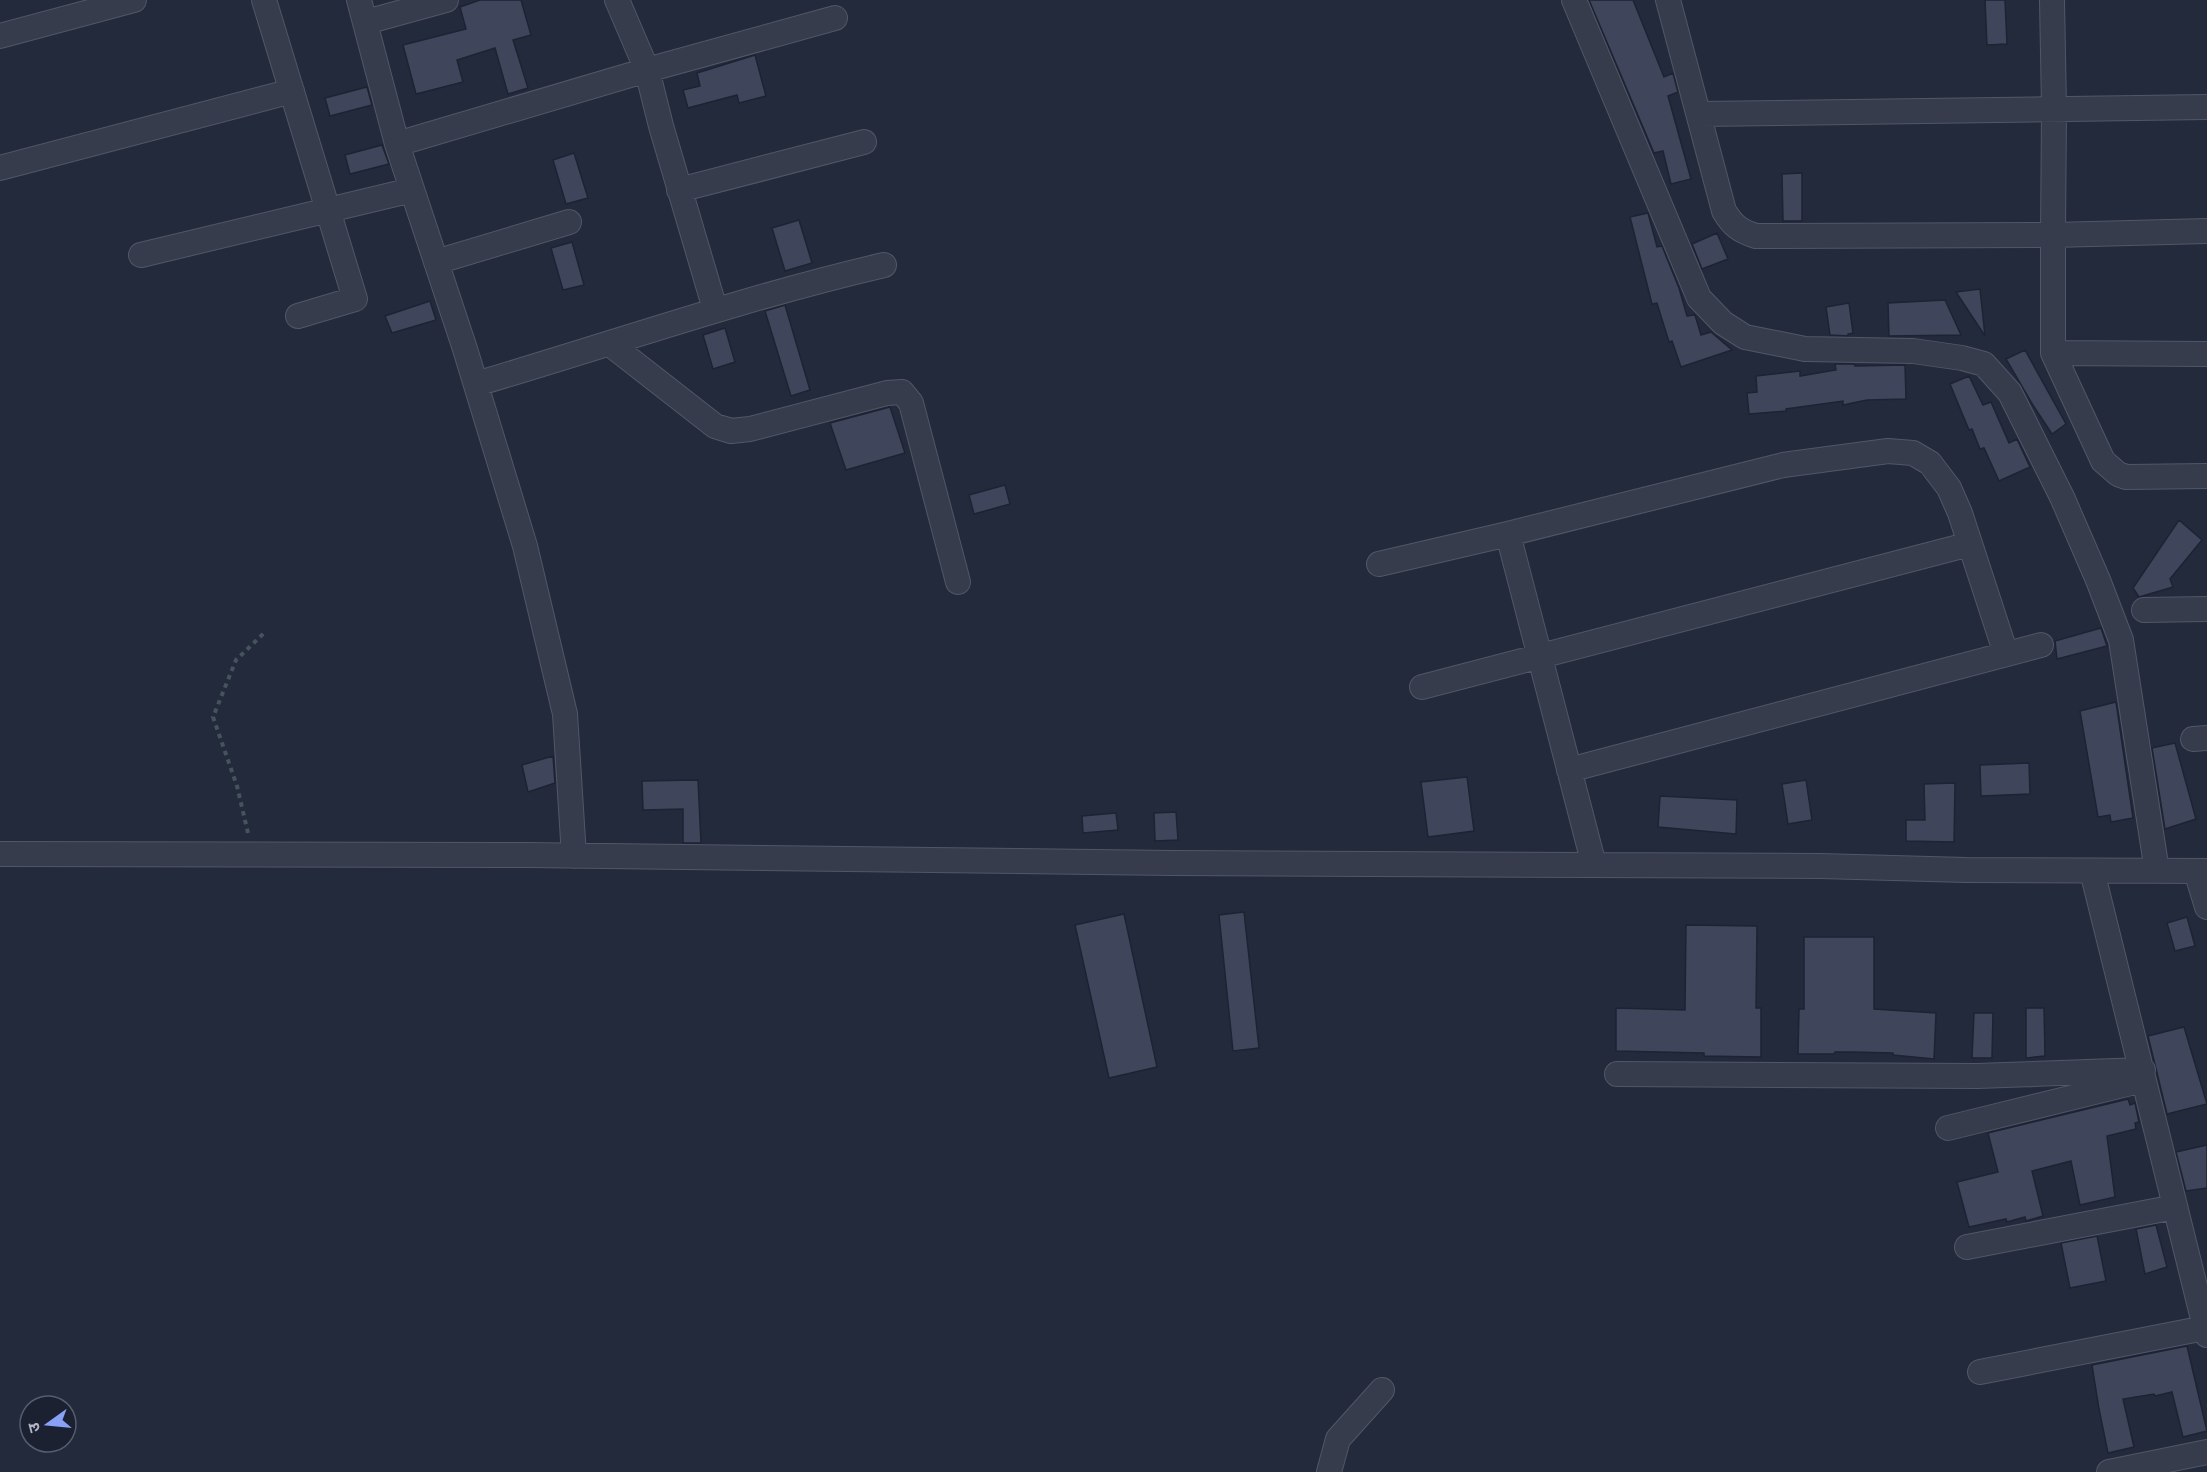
<svg xmlns="http://www.w3.org/2000/svg" width="2207" height="1472" viewBox="0 0 2207 1472" font-family="Cabin,'Noto Sans Devanagari',sans-serif">
  <rect width="100%" height="100%" fill="#232a3c"/>
  <path fill="#3f465c" stroke="#1e2333" stroke-width="1.5" d="M 480,0 L 521,0 L 531,35 L 513,40 L 528,88 L 508,94 L 495,48 L 457,60 L 463,82 L 416,94 L 403,45 L 466,29 L 460,7 Z
    M 1589,0 L 1633,0 L 1664,77 L 1673,73 L 1678,92 L 1668,96 L 1691,179 L 1671,184 L 1663,151 L 1654,153 Z
    M 1985,0 L 2005,0 L 2007,44 L 1987,45 Z
    M 755,55 L 766,96 L 739,103 L 737,95 L 688,108 L 683,90 L 700,86 L 697,73 Z
    M 367,87 L 372,105 L 330,116 L 325,98 Z
    M 382,145 L 389,164 L 350,174 L 345,155 Z
    M 574,153 L 588,198 L 566,204 L 553,160 Z
    M 1802,173 L 1802,221 L 1783,221 L 1782,174 Z
    M 1648,213 L 1657,247 L 1662,246 L 1679,288 L 1687,316 L 1695,315 L 1701,335 L 1711,332 L 1732,350 L 1681,367 L 1672,341 L 1669,342 L 1657,303 L 1652,304 L 1630,217 Z
    M 799,220 L 812,263 L 785,271 L 772,228 Z
    M 1717,233 L 1728,259 L 1702,269 L 1692,244 Z
    M 572,242 L 584,285 L 563,290 L 551,248 Z
    M 1980,289 L 1985,336 L 1956,292 Z
    M 1945,300 L 1961,335 L 1889,336 L 1888,303 Z
    M 430,301 L 436,320 L 392,333 L 385,316 Z
    M 1849,303 L 1853,333 L 1848,334 L 1848,336 L 1830,335 L 1826,307 Z
    M 785,305 L 810,390 L 791,396 L 765,311 Z
    M 725,328 L 735,362 L 713,369 L 703,335 Z
    M 2025,350 L 2066,424 L 2052,434 L 2031,402 L 2006,359 Z
    M 1835,364 L 1854,364 L 1855,366 L 1905,365 L 1906,399 L 1867,400 L 1843,405 L 1843,401 L 1786,409 L 1786,411 L 1749,414 L 1747,393 L 1757,392 L 1756,376 L 1800,371 L 1800,376 L 1836,370 Z
    M 1969,376 L 1983,405 L 1991,402 L 2009,443 L 2017,439 L 2030,467 L 1999,481 L 1984,448 L 1980,449 L 1972,429 L 1969,430 L 1950,384 Z
    M 890,407 L 905,453 L 846,470 L 830,423 Z
    M 1005,485 L 1010,504 L 974,514 L 969,495 Z
    M 2179,520 L 2202,540 L 2170,579 L 2173,587 L 2139,597 L 2133,588 Z
    M 2101,628 L 2107,646 L 2057,659 L 2055,641 Z
    M 2116,702 L 2133,818 L 2111,822 L 2110,815 L 2098,817 L 2080,711 Z
    M 2175,743 L 2196,819 L 2165,829 L 2152,748 Z
    M 553,756 L 555,783 L 528,792 L 522,765 Z
    M 2029,763 L 2030,794 L 1981,796 L 1980,765 Z
    M 1467,777 L 1474,831 L 1428,837 L 1421,782 Z
    M 698,780 L 701,843 L 683,843 L 683,809 L 643,810 L 642,781 Z
    M 1806,780 L 1812,820 L 1788,824 L 1782,784 Z
    M 1955,783 L 1954,842 L 1906,841 L 1906,820 L 1925,820 L 1924,784 Z
    M 1660,796 L 1737,800 L 1736,834 L 1658,827 Z
    M 1176,812 L 1178,840 L 1155,841 L 1154,813 Z
    M 1116,813 L 1118,830 L 1083,833 L 1082,816 Z
    M 1244,912 L 1259,1048 L 1233,1051 L 1219,915 Z
    M 1124,914 L 1157,1067 L 1109,1078 L 1075,925 Z
    M 2187,917 L 2195,946 L 2175,951 L 2167,923 Z
    M 1686,925 L 1757,926 L 1756,1008 L 1761,1008 L 1761,1057 L 1704,1056 L 1704,1053 L 1616,1051 L 1616,1008 L 1685,1010 Z
    M 1804,937 L 1874,937 L 1874,1009 L 1936,1013 L 1934,1059 L 1893,1055 L 1893,1053 L 1852,1052 L 1835,1052 L 1834,1054 L 1798,1054 L 1799,1009 L 1804,1009 Z
    M 2026,1008 L 2044,1008 L 2045,1056 L 2026,1058 Z
    M 1974,1013 L 1993,1013 L 1992,1058 L 1972,1058 Z
    M 2184,1027 L 2207,1104 L 2167,1114 L 2148,1036 Z
    M 2128,1099 L 2130,1105 L 2135,1103 L 2139,1122 L 2135,1123 L 2136,1129 L 2107,1136 L 2115,1197 L 2080,1205 L 2071,1161 L 2032,1171 L 2043,1216 L 2026,1221 L 2025,1217 L 2007,1222 L 2006,1219 L 1969,1227 L 1957,1182 L 1998,1172 L 1988,1133 Z
    M 2207,1145 L 2207,1188 L 2186,1191 L 2176,1152 Z
    M 2156,1225 L 2167,1267 L 2145,1274 L 2136,1229 Z
    M 2097,1236 L 2106,1281 L 2070,1288 L 2061,1243 Z
    M 2187,1346 L 2207,1431 L 2183,1437 L 2172,1392 L 2155,1396 L 2154,1394 L 2123,1399 L 2134,1447 L 2108,1453 L 2099,1409 L 2092,1365 Z"/>
  <g fill="none" stroke-linecap="round" stroke-linejoin="round">
    <defs>
      <path id="minor" d="M 264,0 L 355,299 L 298,316
        M 359,0 L 397,144 L 465,349 L 525,546 L 565,714 L 574,856
        M 617,0 L 647,70 L 661,126 L 715,309
        M 1574,0 L 1699,298 L 1723,323 L 1745,337 L 1805,349 L 1913,351 L 1962,358 L 1984,364 L 2010,393 L 2062,497 L 2098,580 L 2121,640 L 2157,871
        M 1668,0 L 1724,211 C 1733,226 1740,231 1756,236 L 2053,235 L 2053,353 L 2103,461 L 2118,474 L 2126,477 L 2207,476
        M 2052,0 L 2054,108 L 2053,235 L 2207,231
        M 366,22 L 446,0
        M 0,36 L 134,0
        M 1699,114 L 2207,107
        M 397,144 L 647,70 L 835,18
        M 0,168 L 292,91
        M 679,190 L 864,142
        M 141,255 L 412,190
        M 436,262 L 569,222
        M 610,344 L 715,426 L 731,431 L 750,429 L 887,393 L 902,392 L 911,403 L 958,582
        M 2053,353 L 2207,354
        M 476,384 C 612,344 746,297 884,265
        M 1508,534 L 1594,865
        M 1379,564 L 1508,534 L 1783,465 L 1888,451 L 1913,453 L 1930,463 L 1949,488 L 1960,513 L 2006,654
        M 2144,610 L 2207,609
        M 1422,687 L 1970,544
        M 2193,739 L 2207,738
        M 1569,770 L 2041,645
        M 0,854 L 527,855 L 1172,863 L 1820,866 L 1966,870 L 2207,871
        M 2092,871 L 2207,1335
        M 2196,871 L 2207,907
        M 1617,1074 L 1977,1076 L 2143,1070
        M 1948,1128 L 2143,1080
        M 1967,1247 L 2175,1207
        M 1980,1372 L 2205,1328
        M 1329,1472 L 1338,1439 L 1382,1390
        M 2109,1472 L 2207,1452"/>
    </defs>
    <use href="#minor" stroke="#525767" stroke-width="26"/>
    <path stroke="#43545b" stroke-width="4" stroke-dasharray="4.5 4.5" stroke-linecap="butt" d="M 248,833 L 237,786 L 213,717 L 236,660 L 264,633"/>
    <use href="#minor" stroke="#373c4d" stroke-width="24"/>
  </g>
  <g transform="translate(48 1424) rotate(255)"><circle r="28" fill="#1c2131" stroke="#585d6d" stroke-width="1.5"/>
  <path d="M0-4.5L10 22L0 15L-10 22Z" fill="#89a0f7"/>
  <text y="-9" font-size="16" font-weight="bold" text-anchor="middle" fill="#b3b7c8">उ</text>
  </g>
</svg>
